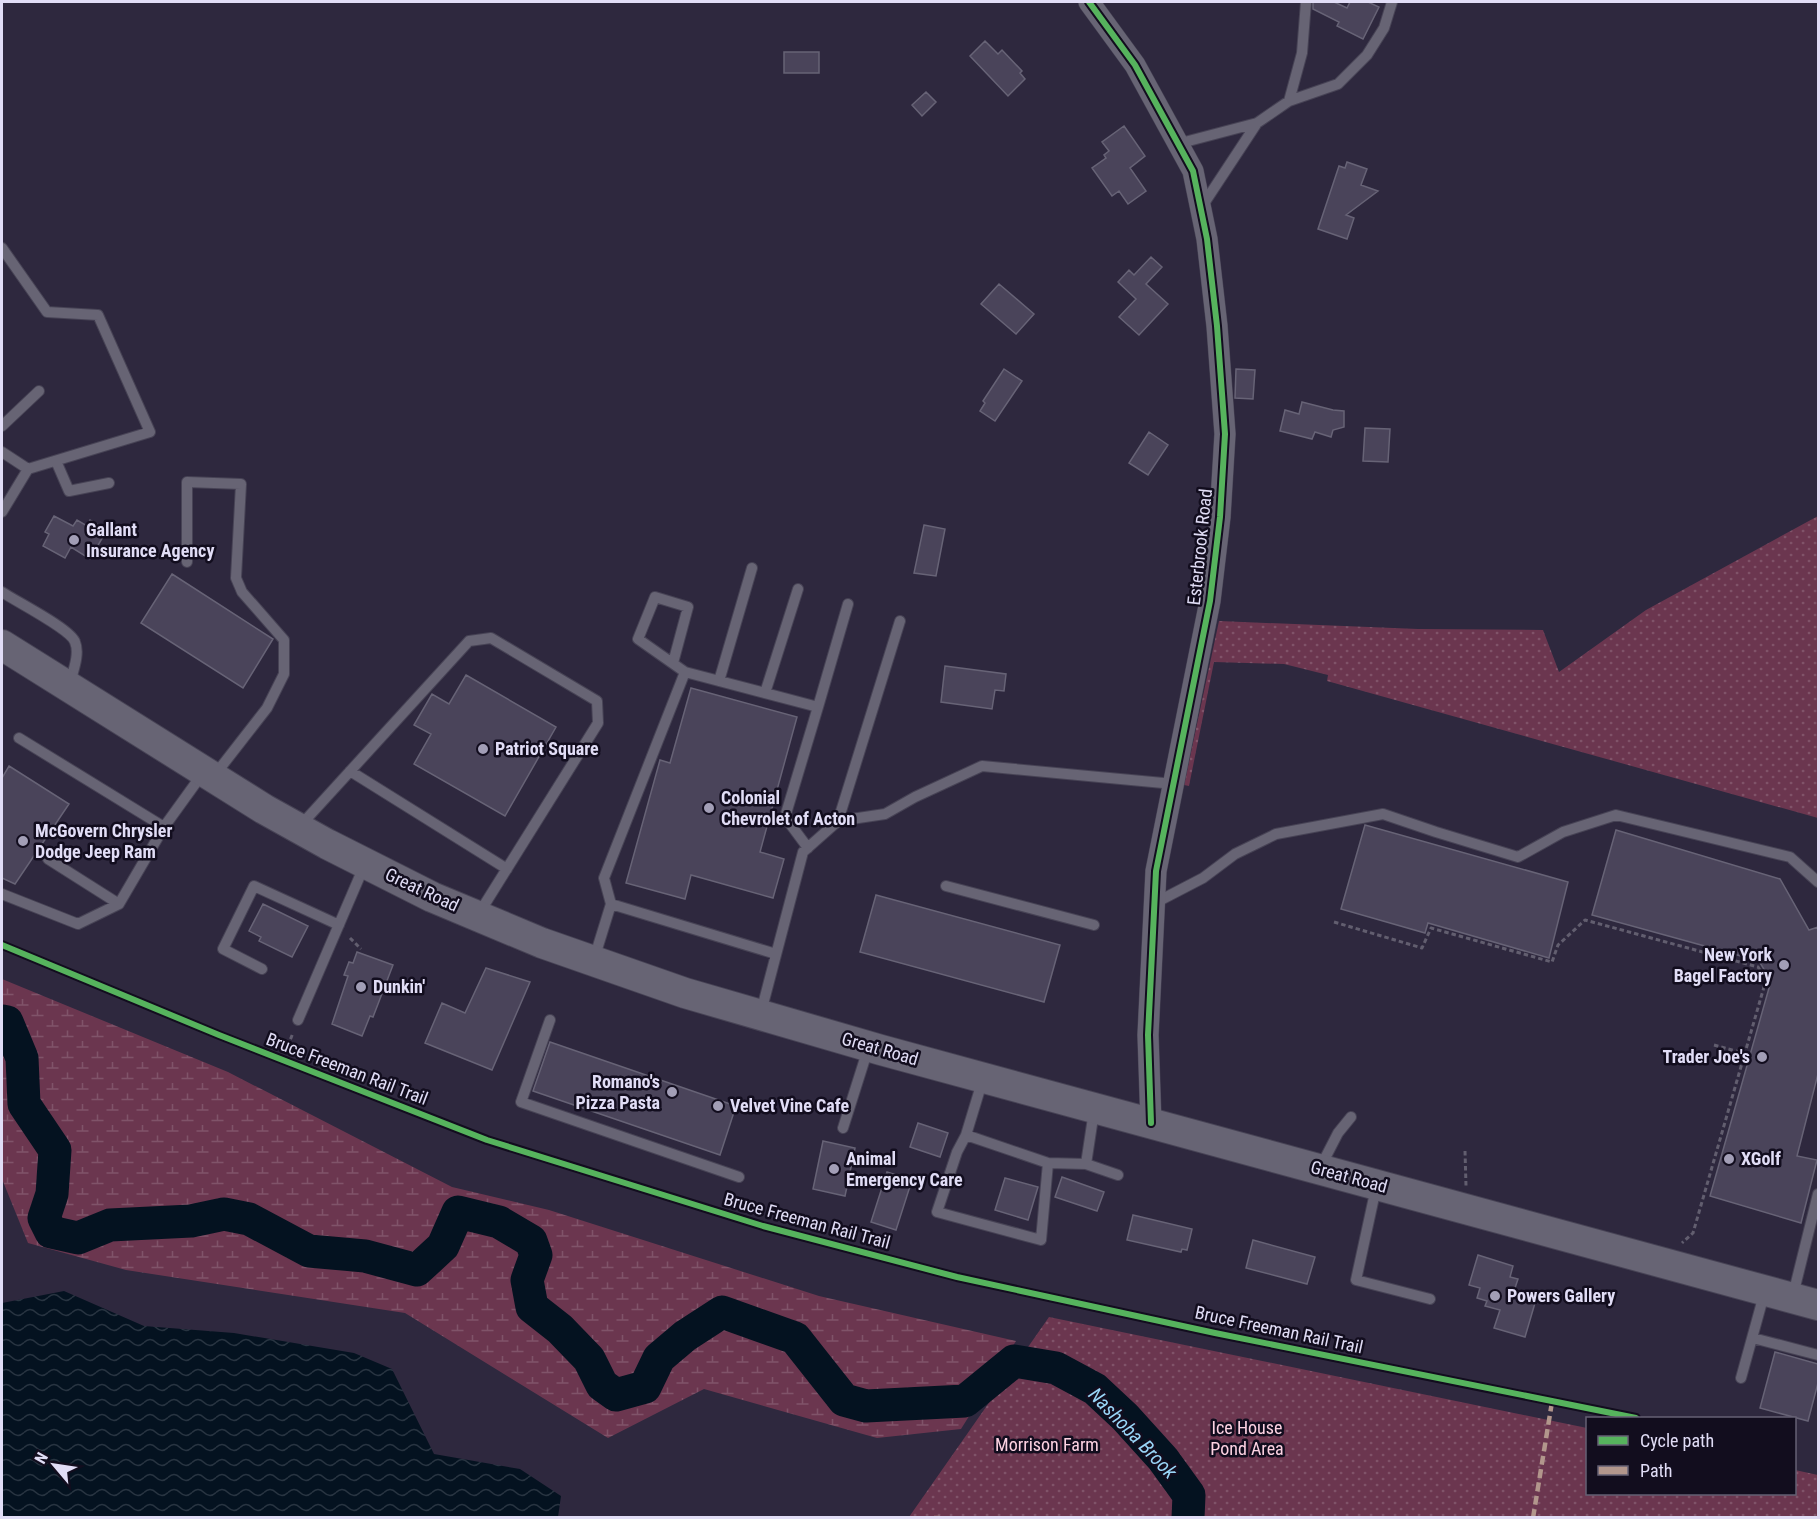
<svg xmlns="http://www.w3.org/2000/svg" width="1820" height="1519" viewBox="0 0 1820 1519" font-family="'Roboto Condensed',sans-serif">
  <defs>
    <pattern id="wetland-marsh" width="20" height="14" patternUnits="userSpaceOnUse" patternTransform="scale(1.5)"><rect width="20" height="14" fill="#6b364f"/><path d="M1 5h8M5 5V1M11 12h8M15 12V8" fill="none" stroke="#805369"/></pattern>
    <pattern id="park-dots" width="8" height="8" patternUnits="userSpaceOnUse" patternTransform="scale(1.5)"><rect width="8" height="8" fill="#6b364f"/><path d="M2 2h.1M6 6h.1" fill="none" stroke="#805369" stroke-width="1.8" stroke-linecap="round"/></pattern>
    <pattern id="water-waves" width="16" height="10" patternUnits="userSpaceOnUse" patternTransform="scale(1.5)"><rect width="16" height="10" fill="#041220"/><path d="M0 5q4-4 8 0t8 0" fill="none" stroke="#283441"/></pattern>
  </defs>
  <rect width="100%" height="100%" fill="#2e283e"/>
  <path fill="url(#wetland-marsh)" d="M 2,979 L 228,1072 L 452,1187 L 549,1210 L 819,1296 L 1016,1341 L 961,1429 L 877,1438 L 704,1389 L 608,1438 L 405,1313 L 126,1270 L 28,1243 L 2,1179 Z"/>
  <path fill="url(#park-dots)" d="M 1818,516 L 1818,818 L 1327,681 L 1328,675 L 1284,664 L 1214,662 L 1189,786 L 1184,785 L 1219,621 L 1418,629 L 1543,630 L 1559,672 L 1646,610 Z
    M 1049,1317 L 1587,1428 L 1588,1494 L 1794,1494 L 1795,1470 L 1818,1475 L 1818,1517 L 909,1517 Z"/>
  <path fill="url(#water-waves)" d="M 64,1291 L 144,1326 L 234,1333 L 354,1353 L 392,1369 L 434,1454 L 520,1469 L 561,1496 L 558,1517 L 2,1517 L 2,1303 Z"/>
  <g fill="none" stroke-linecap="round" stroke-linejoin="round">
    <path stroke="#041220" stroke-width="33" d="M 2,1021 L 7,1022 L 22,1058 L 24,1104 L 55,1150 L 52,1194 L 44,1218 L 51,1232 L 78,1238 L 110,1225 L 191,1221 L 224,1214 L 249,1219 L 309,1251 L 365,1256 L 417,1270 L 443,1246 L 458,1212 L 499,1222 L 531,1241 L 536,1255 L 527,1280 L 532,1307 L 560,1329 L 589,1359 L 602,1385 L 616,1395 L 645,1387 L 659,1358 L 685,1336 L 722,1312 L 795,1338 L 844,1400 L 866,1406 L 965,1401 L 1014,1361 L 1056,1368 L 1095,1389 L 1125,1417 L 1163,1459 L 1189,1495 L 1188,1518"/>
  </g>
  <path fill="#4a445a" stroke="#676376" stroke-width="1.5" d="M 1313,2 L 1334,2 L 1347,8 L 1350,2 L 1368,2 L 1379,7 L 1363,39 L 1337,26 L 1339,22 L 1313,9 Z
    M 985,41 L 998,54 L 1002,50 L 1022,71 L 1020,73 L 1025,79 L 1008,96 L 970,56 Z
    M 784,52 L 819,52 L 819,73 L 784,73 Z
    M 926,92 L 936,102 L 922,116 L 912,105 Z
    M 1124,126 L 1145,156 L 1130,168 L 1146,191 L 1128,204 L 1119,191 L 1112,196 L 1092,168 L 1106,158 L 1104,155 L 1109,151 L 1102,142 Z
    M 1347,162 L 1367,169 L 1361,185 L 1378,191 L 1346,215 L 1354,218 L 1347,239 L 1318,229 L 1339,166 L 1345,168 Z
    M 1151,257 L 1162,267 L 1146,284 L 1168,304 L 1139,335 L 1119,317 L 1136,299 L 1118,282 L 1129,270 L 1134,275 Z
    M 999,284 L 1034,314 L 1016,334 L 981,304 Z
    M 1004,369 L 1022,381 L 995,421 L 980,411 L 985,403 L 983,401 Z
    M 1236,369 L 1255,370 L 1253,399 L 1235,398 Z
    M 1302,402 L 1333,410 L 1344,411 L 1344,427 L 1333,430 L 1331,437 L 1315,432 L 1312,439 L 1280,431 L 1285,410 L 1299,414 Z
    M 1365,428 L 1390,429 L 1388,462 L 1363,461 Z
    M 1149,432 L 1168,445 L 1148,475 L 1129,463 Z
    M 54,516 L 73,526 L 77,520 L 87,526 L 90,520 L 107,530 L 90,559 L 71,547 L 65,558 L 43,546 L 49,534 L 45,532 Z
    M 924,525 L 945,529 L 936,576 L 914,573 Z
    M 172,574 L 273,639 L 243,688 L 141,623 Z
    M 945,666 L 1006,674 L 1004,691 L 995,690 L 992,709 L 941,702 Z
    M 466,675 L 556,727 L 505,816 L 414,764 L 431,734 L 414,725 L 432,694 L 449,704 Z
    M 691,688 L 797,717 L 760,852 L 784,859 L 773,898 L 691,875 L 685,899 L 626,883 L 660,760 L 670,763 Z
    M 9,766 L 69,804 L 15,884 L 2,878 L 2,778 Z
    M 1365,825 L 1568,882 L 1549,958 L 1428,923 L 1425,933 L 1341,909 Z
    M 1616,830 L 1780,879 L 1809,930 L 1818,927 L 1818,1074 L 1797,1156 L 1817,1160 L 1801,1223 L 1710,1196 L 1771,981 L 1759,961 L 1592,915 Z
    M 876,895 L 1060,945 L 1044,1002 L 860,952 Z
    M 263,904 L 308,926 L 292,957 L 259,941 L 261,937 L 249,931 Z
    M 357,952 L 393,965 L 373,1017 L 370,1016 L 362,1036 L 332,1024 L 348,976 L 344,975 L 349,962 L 353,963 Z
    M 486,968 L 530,982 L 492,1070 L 425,1043 L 442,1003 L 465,1013 Z
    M 550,1042 L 736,1106 L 720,1155 L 533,1091 Z
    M 918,1123 L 948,1133 L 940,1157 L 910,1147 Z
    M 823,1141 L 855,1148 L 845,1196 L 813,1189 Z
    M 887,1172 L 912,1180 L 896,1230 L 871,1222 Z
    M 1062,1177 L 1104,1192 L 1097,1211 L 1055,1197 Z
    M 1005,1178 L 1038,1187 L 1028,1220 L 995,1210 Z
    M 1133,1215 L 1192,1229 L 1187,1250 L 1182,1249 L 1181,1252 L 1127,1240 Z
    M 1253,1240 L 1315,1257 L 1307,1284 L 1246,1268 Z
    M 1478,1255 L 1513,1266 L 1510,1277 L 1518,1279 L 1512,1297 L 1535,1303 L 1525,1337 L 1494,1328 L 1500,1310 L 1485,1306 L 1487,1301 L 1477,1298 L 1480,1288 L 1469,1285 Z
    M 1775,1352 L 1818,1364 L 1818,1383 L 1808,1421 L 1760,1408 Z"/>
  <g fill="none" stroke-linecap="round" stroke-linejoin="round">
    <defs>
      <path id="service" d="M 1289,101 L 1302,53 L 1306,2
        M 1177,144 L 1257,123 L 1289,101 L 1338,84 L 1367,55 L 1384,28 L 1392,2
        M 1201,208 L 1257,123
        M 2,248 L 47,312 L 98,315 L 150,432 L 28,469
        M 2,426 L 39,391
        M 2,452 L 28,469 L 2,512
        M 56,461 L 69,491 L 109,483
        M 187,562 L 187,482 L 241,484 L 236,578 L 242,592 L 284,640 L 284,674 L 267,708 L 214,776
        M 2,592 C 15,601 71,629 75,642 C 80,654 73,671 70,683
        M 673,663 L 688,607 L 655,597 L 638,639 L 685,672
        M 719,681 L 752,568
        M 765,693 L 798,589
        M 818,707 L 848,604
        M 19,738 L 164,827
        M 350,771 L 507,869
        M 838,821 L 900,621
        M 300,826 L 469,641 L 491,638 L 597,701 L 598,723 L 478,915
        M 48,859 L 119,904 L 164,827 L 203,773
        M 946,886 L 1094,925
        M 2,894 L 78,924 L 119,904
        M 611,904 L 604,878 L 685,672 L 818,707 L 785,817 L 808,848
        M 1153,904 L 1203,878 L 1235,854 L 1276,834 L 1383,814 L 1436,832 L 1518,857 L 1563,832 L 1616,815 L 1790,857 L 1818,882
        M 594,959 L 611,904 L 776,954
        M 262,969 L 223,949 L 254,886 L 339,925
        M 761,1012 L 803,852 L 838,821 L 885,814 L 915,797 L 982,766 L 1174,784
        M 298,1020 L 365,864
        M 550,1020 L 521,1102 L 739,1177
        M 983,1079 L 966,1135 L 957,1152 L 937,1212 L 1041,1240 L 1048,1163
        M 843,1128 L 868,1049
        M 966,1135 L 1048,1163 L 1086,1164 L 1118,1175
        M 1086,1164 L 1094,1111
        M 1320,1168 L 1338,1133 L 1351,1117
        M 1376,1188 L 1356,1280 L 1430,1299
        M 1793,1295 L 1818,1194
        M 1753,1338 L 1818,1355
        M 1741,1378 L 1765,1291"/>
      <path id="minor" d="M 1089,2 L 1135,65 L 1193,171 L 1207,239 L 1217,326 L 1225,434 L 1220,517 L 1210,601 L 1156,871 L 1148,1035 L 1151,1123"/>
      <path id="secondary" d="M 2,645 L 264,809 L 327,844 L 432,897 L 542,943 L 685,993 L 881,1050 L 1818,1305"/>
    </defs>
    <use href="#service" stroke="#474355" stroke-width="12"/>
    <use href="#minor" stroke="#474355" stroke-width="22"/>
    <use href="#secondary" stroke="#474355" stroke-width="32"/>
    <path stroke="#625e6f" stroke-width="3" stroke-dasharray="4.5 3" stroke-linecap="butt" d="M 1334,922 L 1422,948 L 1431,928 L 1552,962 L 1558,945 L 1585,920 L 1758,967 L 1766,980 L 1693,1233 L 1682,1243
      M 350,938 L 361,949
      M 1714,1045 L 1750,1055
      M 282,1060 L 293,1033
      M 1465,1151 L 1466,1186"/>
    <use href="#service" stroke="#676474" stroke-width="10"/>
    <use href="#minor" stroke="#676474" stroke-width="21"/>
    <use href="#secondary" stroke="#676474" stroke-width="30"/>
    <path stroke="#b2968c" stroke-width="4.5" stroke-dasharray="9 4.5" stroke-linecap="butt" d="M 934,1518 L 940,1518
      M 1533,1518 L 1552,1402"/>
    <defs>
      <path id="cycleway" d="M 1089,2 L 1135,65 L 1193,171 L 1207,239 L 1217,326 L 1225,434 L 1220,517 L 1210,601 L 1156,871 L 1148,1035 L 1151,1123
        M 2,945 L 219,1035 L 487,1140 L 763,1226 L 957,1277 L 1215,1333 L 1636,1418"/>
    </defs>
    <use href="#cycleway" stroke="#120d1e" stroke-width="10"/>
    <use href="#cycleway" stroke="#56b35d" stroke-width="6"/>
  </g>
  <g fill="#a29eb6" stroke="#120d1e" stroke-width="2">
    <circle cx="74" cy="540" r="6"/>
    <circle cx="483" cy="749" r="6"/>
    <circle cx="709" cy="808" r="6"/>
    <circle cx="23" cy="841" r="6"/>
    <circle cx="1784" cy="965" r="6"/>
    <circle cx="361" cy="987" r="6"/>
    <circle cx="1762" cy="1057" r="6"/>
    <circle cx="672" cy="1092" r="6"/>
    <circle cx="718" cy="1106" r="6"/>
    <circle cx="1729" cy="1159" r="6"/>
    <circle cx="834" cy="1169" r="6"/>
    <circle cx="1495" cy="1296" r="6"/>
  </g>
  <g text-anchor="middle" stroke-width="5" stroke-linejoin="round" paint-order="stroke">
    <g font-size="18" font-weight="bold" fill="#e1ddf6" stroke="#120d1e" text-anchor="start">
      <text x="86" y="536">Gallant<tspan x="86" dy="21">Insurance Agency</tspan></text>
      <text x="495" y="755">Patriot Square</text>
      <text x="721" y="804">Colonial<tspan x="721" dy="21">Chevrolet of Acton</tspan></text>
      <text x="35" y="837">McGovern Chrysler<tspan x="35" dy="21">Dodge Jeep Ram</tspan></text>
      <text x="1772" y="961" text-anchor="end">New York<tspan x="1772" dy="21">Bagel Factory</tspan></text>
      <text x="373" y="993">Dunkin'</text>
      <text x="1750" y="1063" text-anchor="end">Trader Joe's</text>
      <text x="660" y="1088" text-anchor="end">Romano's<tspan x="660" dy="21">Pizza Pasta</tspan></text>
      <text x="730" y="1112">Velvet Vine Cafe</text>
      <text x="846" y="1165">Animal<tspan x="846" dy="21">Emergency Care</tspan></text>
      <text x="1741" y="1165">XGolf</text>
      <text x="1507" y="1302">Powers Gallery</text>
    </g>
    <g font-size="18" fill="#e1ddf6" stroke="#120d1e">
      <text transform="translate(1200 547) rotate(-84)" y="6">Esterbrook Road</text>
      <text transform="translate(422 890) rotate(25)" y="6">Great Road</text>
      <text transform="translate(880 1049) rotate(16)" y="6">Great Road</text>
      <text transform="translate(347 1069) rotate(21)" y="6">Bruce Freeman Rail Trail</text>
      <text transform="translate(1349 1177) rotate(15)" y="6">Great Road</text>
      <text transform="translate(807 1221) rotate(15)" y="6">Bruce Freeman Rail Trail</text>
      <text transform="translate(1279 1330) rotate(12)" y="6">Bruce Freeman Rail Trail</text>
    </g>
    <g font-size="18" fill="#fdd2e2" stroke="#120d1e">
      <text x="1247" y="1434">Ice House<tspan x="1247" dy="21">Pond Area</tspan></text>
      <text x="1047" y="1451">Morrison Farm</text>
    </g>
    <g font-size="20" font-style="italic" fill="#99d5f7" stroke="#120d1e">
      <text transform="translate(1133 1433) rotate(46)" y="7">Nashoba Brook</text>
    </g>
  </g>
  <rect width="1820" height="1519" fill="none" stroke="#e1ddf6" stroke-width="6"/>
  <rect x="1586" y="1417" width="210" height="78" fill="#120d1e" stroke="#656074" stroke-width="1.5"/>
  <rect x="1598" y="1436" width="30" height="9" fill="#56b35d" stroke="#656074" stroke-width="1.5"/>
  <text x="1640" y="1447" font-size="18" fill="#e1ddf6">Cycle path</text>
  <rect x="1598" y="1466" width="30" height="9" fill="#b2968c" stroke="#656074" stroke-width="1.5"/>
  <text x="1640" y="1477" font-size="18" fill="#e1ddf6">Path</text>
  <g transform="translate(54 1465) rotate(299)" stroke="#120d1e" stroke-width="4.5" paint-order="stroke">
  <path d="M0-4.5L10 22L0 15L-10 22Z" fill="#e1ddf6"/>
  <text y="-9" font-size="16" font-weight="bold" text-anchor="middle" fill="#e1ddf6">N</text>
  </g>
</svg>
